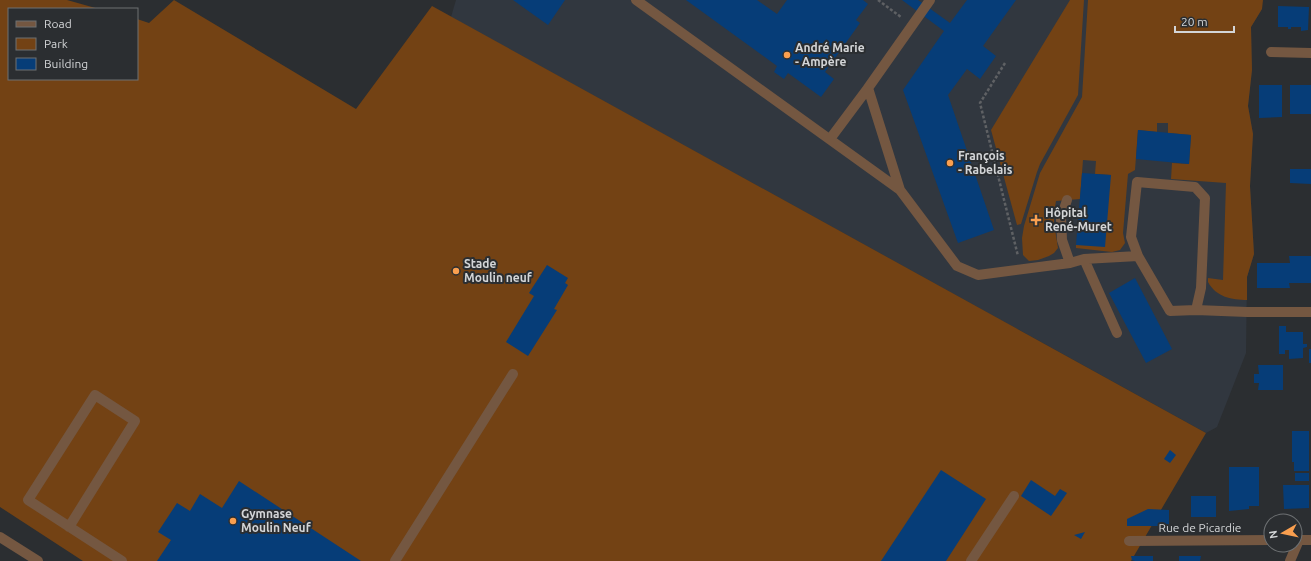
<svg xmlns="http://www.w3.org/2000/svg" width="1311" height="561" viewBox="0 0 1311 561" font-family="Ubuntu,sans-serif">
  <rect width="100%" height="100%" fill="#2b2e31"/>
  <path fill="#31373f" d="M 456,0 L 1262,0 L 1262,9 L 1251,27 L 1252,70 L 1248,106 L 1253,134 L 1250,186 L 1254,254 L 1247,277 L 1246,353 L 1217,427 L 1206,433 L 451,17 Z"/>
  <path fill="#734214" d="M 0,0 L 67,0 L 99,9 L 9,9 L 9,79 L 137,79 L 137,19 L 149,23 L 174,0 L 356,109 L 432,6 L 1206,433 L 1131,561 L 83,561 L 0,507 Z
    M 1070,0 L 1084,0 L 1078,95 L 1040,164 L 1037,172 L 1021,224 L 1017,225 L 991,130 Z
    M 1088,0 L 1263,0 L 1262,9 L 1251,27 L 1252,70 L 1248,106 L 1253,134 L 1250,186 L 1254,254 L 1247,277 L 1247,300 C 1232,300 1216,297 1208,282 L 1208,278 L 1223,280 L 1226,183 L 1171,179 L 1172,163 L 1189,164 L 1191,135 L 1168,133 L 1168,123 L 1157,123 L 1157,132 L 1138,130 L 1135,170 L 1128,174 L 1123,233 L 1125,243 L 1120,250 L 1112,252 L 1076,248 L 1076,245 L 1111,175 L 1095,174 L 1096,161 L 1083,160 L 1080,199 L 1056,201 L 1054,213 L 1054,223 L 1058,248 L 1054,253 L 1049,256 L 1038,260 L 1029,261 L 1023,255 L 1022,238 L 1024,226 L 1040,173 L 1082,97 Z"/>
  <path fill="#063d78" d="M 513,0 L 565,0 L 548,25 Z
    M 686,0 L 757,0 L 777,14 L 787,0 L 863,0 L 868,4 L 856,20 L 860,23 L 825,72 L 834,79 L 821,97 L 788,73 L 784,79 L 774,72 L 777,66 Z
    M 902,0 L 918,0 L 950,23 L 967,0 L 1016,0 L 983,46 L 996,56 L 980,79 L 967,69 L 948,95 L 994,230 L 958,243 L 903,90 L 944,31 Z
    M 1278,6 L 1309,7 L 1308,30 L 1301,31 L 1301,27 L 1291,27 L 1291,29 L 1288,29 L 1288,27 L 1278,27 Z
    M 1259,85 L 1282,85 L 1282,117 L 1259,118 Z
    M 1290,85 L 1311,85 L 1311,114 L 1290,114 Z
    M 1138,130 L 1191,135 L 1189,164 L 1136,159 Z
    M 1290,169 L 1311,169 L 1311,184 L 1290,183 Z
    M 1082,173 L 1111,175 L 1105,247 L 1076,245 Z
    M 1289,256 L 1311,256 L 1311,283 L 1289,283 L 1290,288 L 1257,288 L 1257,263 L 1290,263 Z
    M 547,265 L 568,278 L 565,283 L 568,285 L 554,309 L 557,310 L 528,356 L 506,342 L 534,296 L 529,293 Z
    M 1135,278 L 1172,349 L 1146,363 L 1109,293 Z
    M 1279,326 L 1286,326 L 1286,332 L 1303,332 L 1303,344 L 1307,344 L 1307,347 L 1303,348 L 1303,358 L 1289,359 L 1289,350 L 1285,350 L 1285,354 L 1279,354 Z
    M 1309,349 L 1311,349 L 1311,363 L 1309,363 Z
    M 1258,365 L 1283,365 L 1283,390 L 1258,390 L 1259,383 L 1254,383 L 1254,374 L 1259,374 Z
    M 1292,431 L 1309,431 L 1309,471 L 1294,471 L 1294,462 L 1292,462 Z
    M 1170,450 L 1176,455 L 1170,463 L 1164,459 Z
    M 1229,467 L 1259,467 L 1259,506 L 1249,506 L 1249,509 L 1229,511 Z
    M 941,470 L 986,499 L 946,561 L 881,561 Z
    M 1295,473 L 1309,473 L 1309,481 L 1295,481 Z
    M 1031,480 L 1055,496 L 1060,489 L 1067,493 L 1051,516 L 1021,496 Z
    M 239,481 L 361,561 L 157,561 L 171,540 L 158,532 L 177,503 L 190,511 L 200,494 L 222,508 Z
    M 1283,485 L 1309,485 L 1309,508 L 1284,509 Z
    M 1191,496 L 1216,496 L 1216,517 L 1191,517 Z
    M 1148,509 L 1169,510 L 1169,526 L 1127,526 L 1127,519 Z
    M 1085,532 L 1081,539 L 1074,535 Z
    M 1131,556 L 1153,556 L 1153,561 L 1135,561 L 1132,560 Z
    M 1179,556 L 1201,556 L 1200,561 L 1179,561 Z"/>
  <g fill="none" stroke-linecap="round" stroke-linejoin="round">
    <path stroke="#5f6164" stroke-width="2.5" stroke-dasharray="3 2" stroke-linecap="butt" d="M 878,0 L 901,17
      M 1005,63 L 980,103 L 1018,256"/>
    <path stroke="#745741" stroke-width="10" d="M 636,0 L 900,190 L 957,266 L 978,275 L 1070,263 L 1084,259 L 1138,256
      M 1271,52 L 1311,53
      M 830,139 L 868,88
      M 1137,182 L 1195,187 L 1205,198 L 1201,288 L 1196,310 L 1170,311 L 1138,256 L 1131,237 Z
      M 900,190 L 868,88 L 930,0
      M 1067,200 L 1061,218 L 1062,240 L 1070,263
      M 1084,259 L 1117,333
      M 1196,310 L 1247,312 L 1311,312
      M 69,527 L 135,421 L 95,395 L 28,500 L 122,561
      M 0,537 L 38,561
      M 1295,540 L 1311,540
      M 1129,541 L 1271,540
      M 395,561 L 513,374
      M 971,561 L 1014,496
      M 1290,561 L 1299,540"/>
  </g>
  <g fill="#fa9f4f" stroke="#2b2e31" stroke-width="1.5">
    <circle cx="787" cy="55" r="4"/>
    <circle cx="950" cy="163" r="4"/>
    <path d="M1034 214h4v4h4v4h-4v4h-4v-4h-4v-4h4z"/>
    <circle cx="456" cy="271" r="4"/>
    <circle cx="233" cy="521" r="4"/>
  </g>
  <g text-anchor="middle" stroke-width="4" stroke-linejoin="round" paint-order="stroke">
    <g font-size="12" font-weight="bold" fill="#d3d5d7" stroke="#2b2e31" text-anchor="start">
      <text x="795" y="52">André Marie<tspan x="795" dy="14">- Ampère</tspan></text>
      <text x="958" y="160">François<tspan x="958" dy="14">- Rabelais</tspan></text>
      <text x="1045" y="217">Hôpital<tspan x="1045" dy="14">René-Muret</tspan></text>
      <text x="464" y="268">Stade<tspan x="464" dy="14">Moulin neuf</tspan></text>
      <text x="241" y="518">Gymnase<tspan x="241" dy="14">Moulin Neuf</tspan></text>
    </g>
    <g font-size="12" fill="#d3d5d7" stroke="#2b2e31">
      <text x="1200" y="532">Rue de Picardie</text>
    </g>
  </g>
  <rect x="8" y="8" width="130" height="72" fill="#2b2e31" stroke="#6e7173"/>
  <rect x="16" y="21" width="20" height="6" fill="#745741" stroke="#6e7173"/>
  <text x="44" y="28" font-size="12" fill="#d3d5d7">Road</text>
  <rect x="16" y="38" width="20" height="12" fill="#734214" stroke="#6e7173"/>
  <text x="44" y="48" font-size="12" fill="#d3d5d7">Park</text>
  <rect x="16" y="58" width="20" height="12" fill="#063d78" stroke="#6e7173"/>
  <text x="44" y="68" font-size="12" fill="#d3d5d7">Building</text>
  <g transform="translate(1283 533) rotate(261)"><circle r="19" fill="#2b2e31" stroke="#6e7173"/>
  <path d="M0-3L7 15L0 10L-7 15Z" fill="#fa9f4f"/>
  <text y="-6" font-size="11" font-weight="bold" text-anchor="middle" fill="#d3d5d7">N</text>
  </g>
  <path d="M1175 26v6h59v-6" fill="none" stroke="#d3d5d7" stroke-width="2"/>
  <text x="1181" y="26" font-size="12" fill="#d3d5d7" stroke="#2b2e31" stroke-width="3" paint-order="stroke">20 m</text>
</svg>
